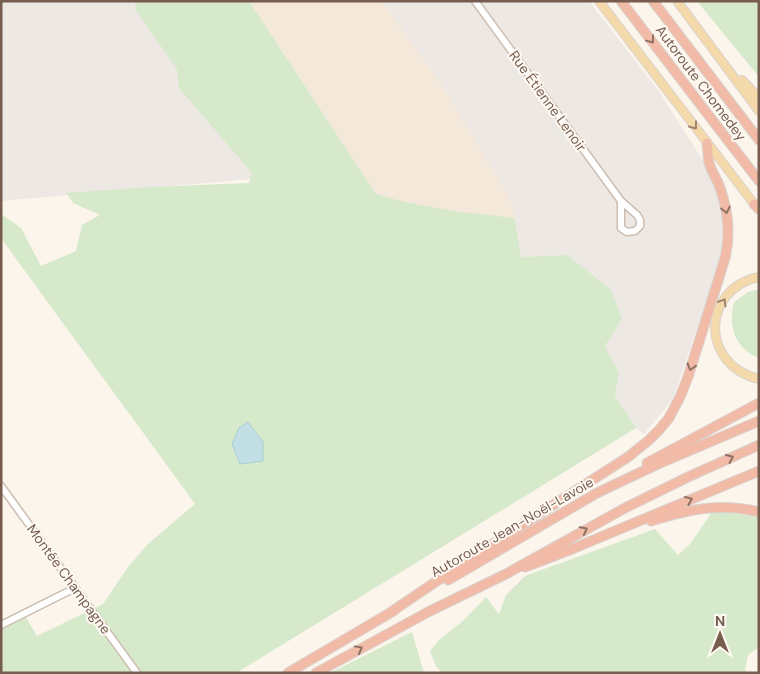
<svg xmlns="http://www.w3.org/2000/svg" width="760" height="674" viewBox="0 0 760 674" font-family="'DM Sans',sans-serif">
  <rect width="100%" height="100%" fill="#fbf5ec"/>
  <path fill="#f3e8da" d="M 249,1 L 382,1 L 438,79 L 510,197 L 515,218 L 452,212 L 397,200 L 376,194 Z"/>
  <path fill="#ede8e4" d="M 1,1 L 136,1 L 262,178 L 1,201 Z
    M 382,1 L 589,1 L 658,90 L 707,167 L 723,211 L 724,248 L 673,399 L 644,434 L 636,428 L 615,394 L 619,373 L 605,346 L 622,319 L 567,255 L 521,257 L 515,218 L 510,197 L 438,79 Z"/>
  <path fill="#d6e9ca" d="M 136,1 L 249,1 L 376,194 C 422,208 468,213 515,218 L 521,257 L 567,255 L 611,290 L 622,319 L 605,346 L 619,373 L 615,395 L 636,428 L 236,673 L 1,673 L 1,629 L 25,616 L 37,636 L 103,604 L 128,567 L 148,544 L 195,504 C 131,415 65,327 1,238 L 1,214 L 21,228 L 41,266 L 76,251 L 82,225 L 100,215 L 73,203 L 66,193 L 150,187 L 249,183 L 252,173 L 179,88 L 177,69 L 135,9 Z
    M 697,1 L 759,1 L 759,77 Z
    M 759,289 L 759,358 C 734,349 728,324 734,302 L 748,292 Z
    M 712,512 L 725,512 L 759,517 L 759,647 L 748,655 L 745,670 L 747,673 L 442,673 L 436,666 L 430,651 L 439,640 L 463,621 L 486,597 L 499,614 L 506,595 L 525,576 L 655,529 L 678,555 L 690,544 Z
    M 412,632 L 424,673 L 330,673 Z"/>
  <path fill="#c1dfe4" stroke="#a8ced5" d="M 248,422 L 263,442 L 263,461 L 240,464 L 232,444 L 239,428 Z"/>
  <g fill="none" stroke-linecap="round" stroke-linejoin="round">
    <defs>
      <path id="minor" d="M 475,1 L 621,201 L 637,215 L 640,220 L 640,226 L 635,231 L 627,232 L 621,228 L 621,201
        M 1,486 L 137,673
        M 1,625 L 75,588"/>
      <path id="major" d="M 599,1 L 758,209
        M 677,1 L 759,111
        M 742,80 L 759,98
        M 759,277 C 701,289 700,365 759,379"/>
      <path id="highway" d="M 621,1 L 759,181
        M 653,1 L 759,140
        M 754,204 L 759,209
        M 647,463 L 759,403
        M 651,521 C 688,510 719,502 759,512
        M 525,567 L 572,549 L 759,471
        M 448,580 L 597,493 L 658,464 L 759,421
        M 391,612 L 477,554 L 628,457 L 649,440 L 659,430 L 669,418 L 680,397 L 688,377 L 725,258 C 731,233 728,209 719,185 C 716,178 711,170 709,163 C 708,157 708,150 707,143
        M 288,673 L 395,610
        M 316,673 L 430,611 L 506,574 L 625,508 L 688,477 L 759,445"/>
    </defs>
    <use href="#minor" stroke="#cdbeb2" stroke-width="9"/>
    <use href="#major" stroke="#d9d2ce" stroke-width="10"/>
    <use href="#highway" stroke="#d9d2ce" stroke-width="11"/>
    <use href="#minor" stroke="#fff" stroke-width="6"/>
    <use href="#major" stroke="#f4d9aa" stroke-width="8"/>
    <use href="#highway" stroke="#f1bba8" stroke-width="9"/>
  </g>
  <defs><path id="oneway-chevron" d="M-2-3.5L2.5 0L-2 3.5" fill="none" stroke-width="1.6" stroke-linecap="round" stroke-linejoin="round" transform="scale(1.25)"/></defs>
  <g stroke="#8f7062">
    <use href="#oneway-chevron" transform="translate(651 40) rotate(53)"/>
    <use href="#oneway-chevron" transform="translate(726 210) rotate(78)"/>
    <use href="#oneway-chevron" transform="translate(691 367) rotate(107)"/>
    <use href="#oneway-chevron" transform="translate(730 458) rotate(-24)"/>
    <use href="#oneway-chevron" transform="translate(689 500) rotate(-23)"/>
    <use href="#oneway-chevron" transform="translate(584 530) rotate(-28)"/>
    <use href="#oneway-chevron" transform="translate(359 649) rotate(-29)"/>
  </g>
  <g stroke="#9c826b">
    <use href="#oneway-chevron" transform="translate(694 126) rotate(53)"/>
    <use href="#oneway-chevron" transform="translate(723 302) rotate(-59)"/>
  </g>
  <g text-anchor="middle" stroke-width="4" stroke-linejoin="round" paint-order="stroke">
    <g font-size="14" fill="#765d50" stroke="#fef9f2">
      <text transform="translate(701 83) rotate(53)" y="5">Autoroute Chomedey</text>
      <text transform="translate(548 101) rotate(54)" y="5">Rue Étienne Lenoir</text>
      <text transform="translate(512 527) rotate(-30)" y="5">Autoroute Jean-Noël-Lavoie</text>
      <text transform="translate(69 579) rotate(54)" y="5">Montée Champagne</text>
    </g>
  </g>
  <rect width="760" height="674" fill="none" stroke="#765d50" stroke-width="5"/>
  <g transform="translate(720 634)" stroke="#fef9f2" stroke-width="4" paint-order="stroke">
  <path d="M0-4L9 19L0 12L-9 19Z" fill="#765d50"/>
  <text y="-8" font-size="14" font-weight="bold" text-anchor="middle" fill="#765d50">N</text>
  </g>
</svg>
